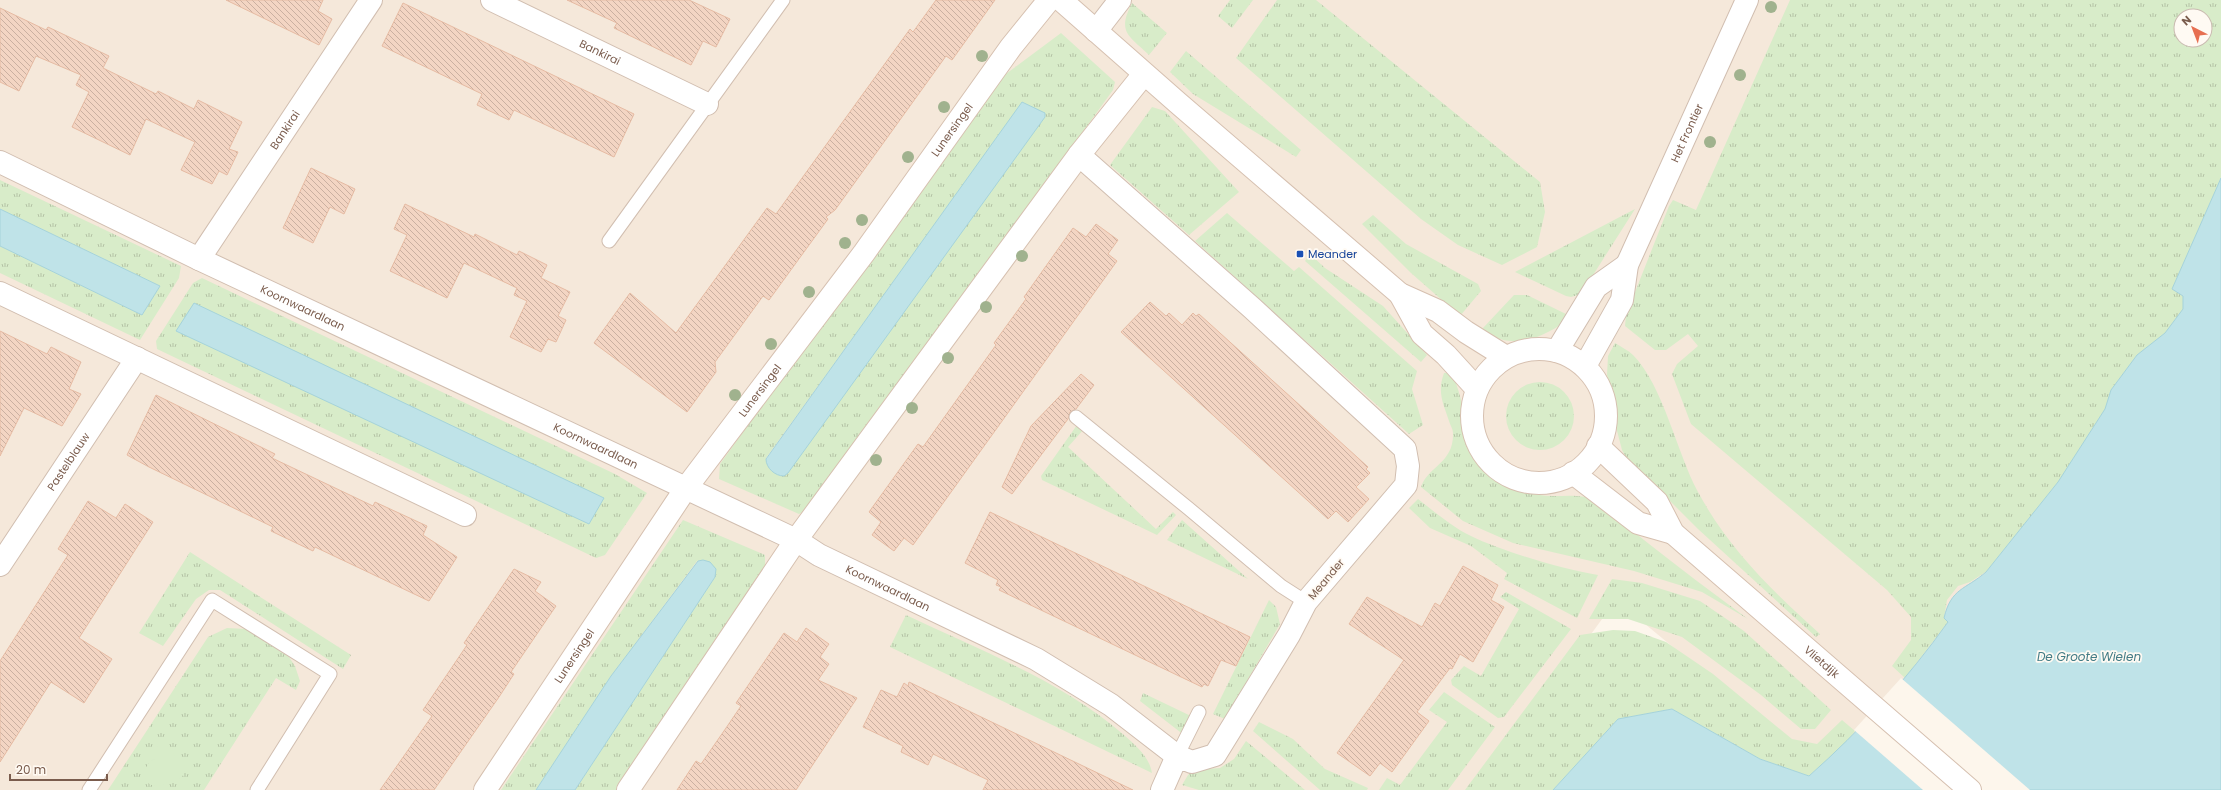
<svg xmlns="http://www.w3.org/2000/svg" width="2221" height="790" viewBox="0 0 2221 790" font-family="Poppins,sans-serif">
  <defs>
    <pattern id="grass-tufts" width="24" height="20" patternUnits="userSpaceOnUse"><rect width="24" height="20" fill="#d8ecc9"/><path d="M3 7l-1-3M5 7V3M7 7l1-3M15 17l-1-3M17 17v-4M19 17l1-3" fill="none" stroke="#b4c2a5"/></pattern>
    <pattern id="building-back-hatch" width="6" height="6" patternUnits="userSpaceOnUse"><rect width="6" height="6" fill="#f3d5c3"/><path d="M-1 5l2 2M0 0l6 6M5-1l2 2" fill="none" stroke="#cab0a1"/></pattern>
  </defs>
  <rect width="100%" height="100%" fill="#fdf6ec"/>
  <path fill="#f5e8da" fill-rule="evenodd" d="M 0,0 L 2221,0 L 2221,361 L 1846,790 L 1616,600 L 1477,790 L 0,790 ZM 2181,16 L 2205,16 L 2205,40 L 2181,40 Z"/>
  <path fill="url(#grass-tufts)" fill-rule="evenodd" d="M 1230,0 L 1253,0 L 1232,28 L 1218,16 Z
    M 1277,0 L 1316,0 L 1540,182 L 1545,212 L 1537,247 L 1502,265 L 1458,245 L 1421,219 L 1236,58 Z
    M 1790,0 L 2221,0 L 2221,178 L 2172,289 L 2183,296 L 2183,309 L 2165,333 L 2137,355 L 2111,390 L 2105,409 L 2058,482 L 1987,571 L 1970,582 L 1958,586 L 1947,600 L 1944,618 L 1948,622 L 1905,678 L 1892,666 L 1911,640 L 1911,617 L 1887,590 L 1691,424 L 1672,374 L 1677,364 L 1698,346 L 1688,334 L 1666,350 L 1655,350 L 1625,326 L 1626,315 L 1669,206 L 1673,200 L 1696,210 ZM 2181,16 L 2205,16 L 2205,40 L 2181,40 Z
    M 1132,3 L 1167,33 L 1149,55 C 1128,35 1117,32 1132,3 Z
    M 1061,33 L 1115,82 L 1113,90 L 813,506 L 799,514 L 719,479 L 720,464 L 995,82 ZM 1022,103 L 788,473 L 784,476 L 780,476 L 766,458 Z
    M 1186,51 L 1301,150 L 1296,157 L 1193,94 L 1170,72 Z
    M 1152,107 L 1165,111 L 1239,192 L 1189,235 L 1110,165 Z
    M 0,180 L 181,266 L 179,278 L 140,340 L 0,273 L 0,246 L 142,315 L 160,286 L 0,209 Z
    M 1635,209 L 1581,294 L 1571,297 L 1566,296 L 1515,272 Z
    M 1227,213 L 1294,271 L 1299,267 L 1417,371 L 1412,389 L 1423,425 L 1409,434 L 1195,241 Z
    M 1373,215 L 1406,244 L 1478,284 L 1481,291 L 1460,316 L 1411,273 L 1362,224 Z
    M 1310,254 L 1325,268 L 1383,306 L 1427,355 L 1421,362 L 1305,261 Z
    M 202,278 L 615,474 L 647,493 L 605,555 L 596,558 L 157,349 L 156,341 L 193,283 Z
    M 1514,295 L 1527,295 L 1566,314 C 1564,323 1558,327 1550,331 C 1525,344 1510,344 1484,334 L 1483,328 Z
    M 1615,343 C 1621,347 1628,350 1633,355 C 1663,385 1677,453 1698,492 C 1728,548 1773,592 1820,634 L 1816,637 L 1698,529 L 1657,488 L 1632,468 L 1622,450 L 1616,427 L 1615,401 L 1607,375 L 1608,356 Z
    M 1444,373 L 1452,373 C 1457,385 1461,397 1463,411 C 1465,425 1462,441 1472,455 C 1491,480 1521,496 1553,496 C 1568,496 1583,494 1597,501 C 1611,508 1631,530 1644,540 C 1678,567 1713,593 1748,619 L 1702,592 L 1634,571 L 1513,543 L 1463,521 L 1421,487 C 1428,466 1454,463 1453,433 C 1453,429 1450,425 1449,421 C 1443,403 1437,392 1444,373 Z
    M1506 416a34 34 0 1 1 68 0a34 34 0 1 1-68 0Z
    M 1077,425 L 1084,429 L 1068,447 L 1156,529 L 1173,512 L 1176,515 L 1157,535 L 1042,480 L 1041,476 Z
    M 1418,499 C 1435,512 1452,527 1471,536 C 1504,552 1562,569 1598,575 L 1577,618 L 1504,579 L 1507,573 L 1471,546 L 1430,528 L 1409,508 Z
    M 683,520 L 765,555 L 765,571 L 617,790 L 575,790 L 715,577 L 716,569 L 703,560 L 697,561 L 611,676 L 536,790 L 501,790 Z
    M 1182,520 L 1248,579 L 1167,540 Z
    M 190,552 L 351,655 L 343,669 L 220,590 L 209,590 L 196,599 L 163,646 L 139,633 Z
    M 1612,579 L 1642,583 L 1700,601 L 1744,631 L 1831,710 L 1815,729 L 1801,729 L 1761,695 L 1682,637 L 1628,619 L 1589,619 Z
    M 1506,592 L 1571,629 L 1504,717 L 1498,718 L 1452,685 L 1451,680 L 1464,666 L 1481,676 L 1519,609 L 1500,597 Z
    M 1269,600 L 1276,607 L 1280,624 L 1225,719 L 1213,714 Z
    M 906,615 C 981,651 1061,680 1124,735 C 1136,746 1149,756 1152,773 L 890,647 Z
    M 227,628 L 247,629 L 289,657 L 295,666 L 300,681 L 296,690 L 276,678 L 204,790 L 108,790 L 208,637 Z
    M 1613,630 L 1635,631 L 1666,642 L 1713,674 L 1792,739 L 1817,744 L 1842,720 L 1855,731 L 1846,743 L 1809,776 L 1760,759 L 1672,709 L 1618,719 L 1553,790 L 1465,790 L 1580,635 Z
    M 1444,692 L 1495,727 L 1448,790 L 1379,790 L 1387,778 L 1400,785 L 1447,722 L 1429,710 Z
    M 1143,693 L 1193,717 L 1184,735 L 1140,701 Z
    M 1259,722 L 1293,739 L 1325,769 L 1368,788 L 1367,790 L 1320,790 L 1253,731 Z
    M 1246,741 L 1305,790 L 1199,790 L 1182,785 L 1188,775 L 1194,770 L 1220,768 L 1234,759 Z"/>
  <path fill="#d8ecc9" d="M 164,745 L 170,747 C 172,749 173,752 174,755 C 176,758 182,760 184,765 C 188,777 177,781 168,782 C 165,783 161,786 157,786 C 142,786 143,769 150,761 L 155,759 L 155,751 L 158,746 Z"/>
  <path fill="#bfe3e8" stroke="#a5d3da" d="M 1022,102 L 1045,113 L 1045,117 L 788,473 L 784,476 C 775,476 766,468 766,459 Z
    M 2221,178 L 2221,790 L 1553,790 L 1618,719 L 1672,709 L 1760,759 L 1809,776 C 1861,730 1908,678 1948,622 L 1944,618 C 1951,588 1965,590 1986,572 L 2058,482 L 2105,409 L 2111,390 L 2137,355 L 2165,333 L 2183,309 L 2183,296 L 2172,289 Z
    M 0,209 L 160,286 L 142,315 L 0,246 Z
    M 194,303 L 604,498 L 589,524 L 176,331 Z
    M 703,560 L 710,562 L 716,569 L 715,577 L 575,790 L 536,790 L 611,676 L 698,561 Z"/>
  <path fill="#fdf6ec" d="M 1901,678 L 2030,790 L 1923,790 L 1854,730 Z"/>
  <path fill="url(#building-back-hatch)" stroke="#e6bba3" d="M 226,0 L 323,0 L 318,11 L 332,19 L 319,45 Z
    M 567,0 L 689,0 L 730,19 L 716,47 L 703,41 L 691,65 L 614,28 L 617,23 Z
    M 936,0 L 995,0 L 952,60 L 946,56 L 835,210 L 826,217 L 828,219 L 769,300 L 763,296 L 715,362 L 716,372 L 687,412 L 594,343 L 630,293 L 676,333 L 767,208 L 776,214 L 910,29 L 913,32 Z
    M 403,3 L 634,114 L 614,157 L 514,110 L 509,120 L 477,105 L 482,94 L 382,46 Z
    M 0,8 L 46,30 L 48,27 L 109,56 L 103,68 L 156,94 L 158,91 L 194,109 L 198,100 L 242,122 L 229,149 L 238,152 L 227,175 L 219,171 L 212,184 L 181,170 L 195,142 L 146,119 L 130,155 L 72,127 L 89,92 L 76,85 L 81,75 L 36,56 L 19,91 L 0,82 Z
    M 311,168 L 355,189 L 344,214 L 330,207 L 313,243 L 283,228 Z
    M 405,204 L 474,237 L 475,234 L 517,255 L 519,251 L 547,265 L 541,278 L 570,292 L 558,316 L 566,320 L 556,342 L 548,339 L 541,352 L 510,337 L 527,301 L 514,295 L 517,288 L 464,263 L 447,298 L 390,271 L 407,235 L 394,229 Z
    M 1096,224 L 1118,240 L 1108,254 L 1117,261 L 913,545 L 904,538 L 894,551 L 872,535 L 881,522 L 869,512 L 918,444 L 923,447 L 938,426 L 996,345 L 994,343 L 1026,299 L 1024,297 L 1073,228 L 1086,237 Z
    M 1150,302 L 1166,316 L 1169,313 L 1182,325 L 1193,313 L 1196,316 L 1199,314 L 1368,467 L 1366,469 L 1370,473 L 1356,487 L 1369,499 L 1348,522 L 1336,511 L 1328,519 L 1121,332 Z
    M 0,331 L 47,354 L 51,347 L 81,362 L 69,389 L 81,394 L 62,426 L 24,408 L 0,456 Z
    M 1081,374 L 1094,385 L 1076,409 L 1070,412 L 1068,419 L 1012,494 L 1002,487 L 1031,426 Z
    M 156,395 L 275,454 L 272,458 L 373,506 L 375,502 L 427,526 L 423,535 L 457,557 L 429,601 L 315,547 L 313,551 L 271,531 L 273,527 L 149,467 L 127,455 Z
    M 88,501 L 116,518 L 125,504 L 153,522 L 79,638 L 112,659 L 84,703 L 51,682 L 0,762 L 0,661 L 68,555 L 58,549 Z
    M 990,512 L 1250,637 L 1236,666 L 1221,660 L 1208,686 L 1204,684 L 1202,687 L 999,590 L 1001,587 L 996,585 L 998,580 L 965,563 Z
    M 1463,566 L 1498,585 L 1491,600 L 1504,607 L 1473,662 L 1460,654 L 1452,669 L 1450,668 L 1417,712 L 1429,721 L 1392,772 L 1380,763 L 1370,776 L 1337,753 L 1404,660 L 1349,624 L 1367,597 L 1422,627 L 1435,603 L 1440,606 Z
    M 514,569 L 541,582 L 535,591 L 556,606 L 511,672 L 514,674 L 499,697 L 434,790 L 380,790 L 432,716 L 423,710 L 467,645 L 464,643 Z
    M 806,628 L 829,644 L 820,657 L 829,664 L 818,680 L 857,698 L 796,790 L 677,790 L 696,761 L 701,764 L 726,728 L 741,706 L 736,703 L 784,633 L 797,642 Z
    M 909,682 L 975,714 L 1133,790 L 983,790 L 988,780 L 933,754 L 928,765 L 901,752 L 903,746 L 863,727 L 881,690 L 897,697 L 904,683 L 908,686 Z"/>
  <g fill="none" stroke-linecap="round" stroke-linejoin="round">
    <defs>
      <path id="lane" d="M 609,241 L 783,0
        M 1076,417 L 1188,508 L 1281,586 L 1306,602
        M 1177,756 L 1199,712
        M 89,790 L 212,600 L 330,674 L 257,790"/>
      <g id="street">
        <path id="s1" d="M 492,0 L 707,104"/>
        <path d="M 1096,31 L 1120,0"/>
        <path d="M 1079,155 L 1252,308 L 1405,449 L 1408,466 L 1406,485 L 1306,602 L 1289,635 L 1215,755 L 1192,762 L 1177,756 L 1162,790"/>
        <path id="s2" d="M 0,162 L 199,259 L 796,540 L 819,555 L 1036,659 L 1111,705 L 1177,756"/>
        <path id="s3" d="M 199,259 L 371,0"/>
        <path d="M 0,293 L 465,515"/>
        <path d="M 1557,351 L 1596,287 L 1627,265"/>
        <path id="s4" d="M 1585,366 L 1622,300 L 1627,265 L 1747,0"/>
        <path id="s5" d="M 0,565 L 137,358"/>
      </g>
      <g id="secondary">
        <path d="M 1061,0 L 1178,103 L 1400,294 L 1438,311 L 1466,332 L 1506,357"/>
        <path d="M 1400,294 L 1422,334 L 1446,355 L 1477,389"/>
        <circle cx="1539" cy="416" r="67"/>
        <path id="s6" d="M 1598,446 L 1657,502 L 1673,533 L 1970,790"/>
        <path d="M 1573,473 L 1638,523 L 1673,533"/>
        <path id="s7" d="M 485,790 L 686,488 L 864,253 L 1011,47 L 1049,0"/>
        <path d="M 628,790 L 796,540 L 1079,155 L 1144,74"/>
      </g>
    </defs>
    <use href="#lane" stroke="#d1beb0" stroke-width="15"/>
    <use href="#street" stroke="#d1beb0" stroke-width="24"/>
    <use href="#secondary" stroke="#d6c0b0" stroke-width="24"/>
    <use href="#lane" stroke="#fff" stroke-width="13"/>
    <use href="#street" stroke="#fff" stroke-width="22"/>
    <use href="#secondary" stroke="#fff" stroke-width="22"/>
  </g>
  <g fill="#a0b28e">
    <circle cx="1771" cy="7" r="6"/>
    <circle cx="982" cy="56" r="6"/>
    <circle cx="1740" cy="75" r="6"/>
    <circle cx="944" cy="107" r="6"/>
    <circle cx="1710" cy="142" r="6"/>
    <circle cx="908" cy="157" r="6"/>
    <circle cx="862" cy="220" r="6"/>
    <circle cx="845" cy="243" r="6"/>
    <circle cx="1022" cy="256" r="6"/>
    <circle cx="809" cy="292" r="6"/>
    <circle cx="986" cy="307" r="6"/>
    <circle cx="771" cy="344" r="6"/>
    <circle cx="948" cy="358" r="6"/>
    <circle cx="735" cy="395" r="6"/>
    <circle cx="912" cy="408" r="6"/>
    <circle cx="876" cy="460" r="6"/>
  </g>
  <rect fill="#1a4fb4" stroke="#fffaf3" stroke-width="1.5" x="1296" y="250" width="8" height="8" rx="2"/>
  <g text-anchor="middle" stroke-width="3.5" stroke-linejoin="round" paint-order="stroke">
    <g font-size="11" fill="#7a5c4d" stroke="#fffaf3">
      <text dy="4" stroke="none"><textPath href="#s1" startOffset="120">Bankirai</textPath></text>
      <text dy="4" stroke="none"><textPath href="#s7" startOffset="809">Lunersingel</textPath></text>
      <text dy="4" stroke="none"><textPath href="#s3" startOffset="155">Bankirai</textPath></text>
      <text dy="4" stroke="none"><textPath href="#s4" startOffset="256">Het Frontier</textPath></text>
      <text dy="4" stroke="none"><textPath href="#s2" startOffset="336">Koornwaardlaan</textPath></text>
      <text dy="4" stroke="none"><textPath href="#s7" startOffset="485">Lunersingel</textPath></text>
      <text dy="4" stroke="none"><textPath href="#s2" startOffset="660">Koornwaardlaan</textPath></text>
      <text dy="4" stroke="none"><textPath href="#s5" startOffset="124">Pastelblauw</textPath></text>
      <text transform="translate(1326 579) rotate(-50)" y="4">Meander</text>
      <text dy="4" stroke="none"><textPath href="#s2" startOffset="985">Koornwaardlaan</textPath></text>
      <text dy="4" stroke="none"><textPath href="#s7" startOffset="161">Lunersingel</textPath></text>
      <text dy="4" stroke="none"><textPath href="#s6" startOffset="313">Vlietdijk</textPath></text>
    </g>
    <g font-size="11" fill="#164399" stroke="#fffaf3" text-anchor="start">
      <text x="1308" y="258">Meander</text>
    </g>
    <g font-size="12" font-style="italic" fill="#437c86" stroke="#fffaf3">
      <text x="2089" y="661">De Groote Wielen</text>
    </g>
  </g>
  <g transform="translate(2193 28) rotate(318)"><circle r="19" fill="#fffaf3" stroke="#cabbb1"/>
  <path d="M0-3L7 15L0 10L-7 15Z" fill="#e76f51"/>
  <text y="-6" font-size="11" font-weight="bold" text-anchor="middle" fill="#7a5c4d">N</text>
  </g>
  <path d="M10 774v6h97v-6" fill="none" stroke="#7a5c4d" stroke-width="2"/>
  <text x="16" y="774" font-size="12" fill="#7a5c4d" stroke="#fffaf3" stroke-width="3" paint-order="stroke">20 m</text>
</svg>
